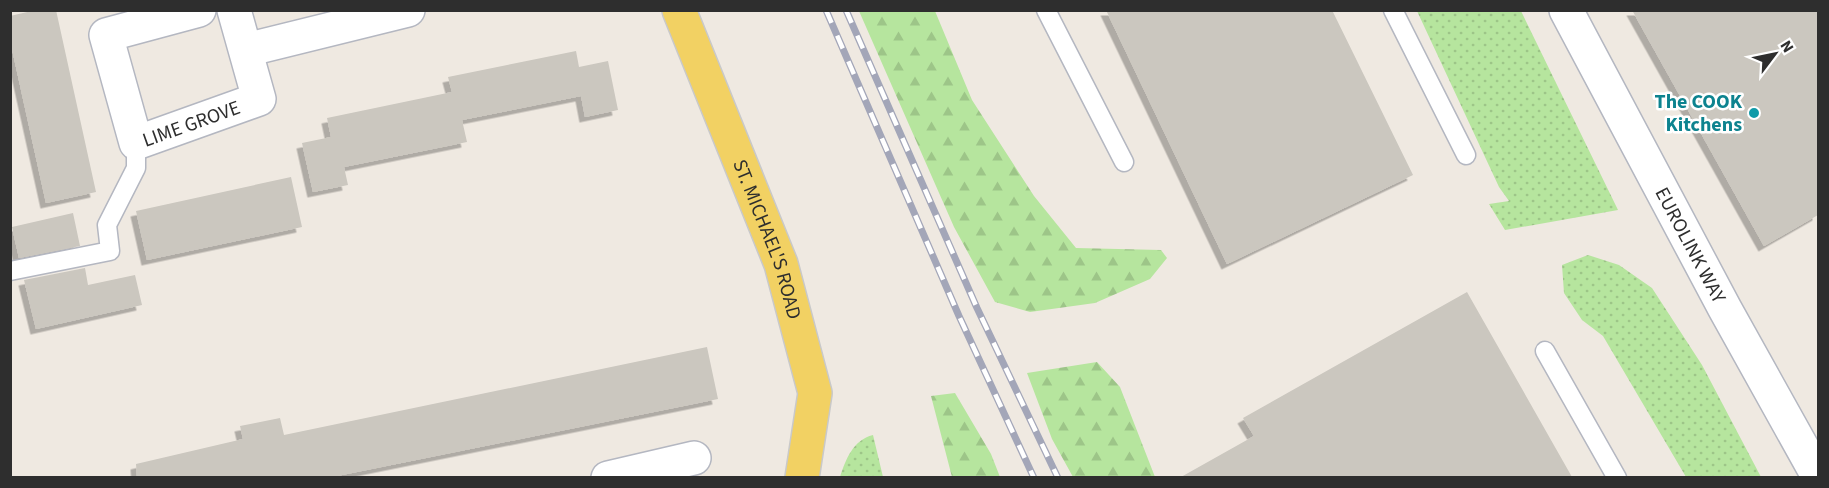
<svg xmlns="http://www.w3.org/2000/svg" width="1829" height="488" viewBox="0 0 1829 488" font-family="'Source Sans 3',sans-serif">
  <defs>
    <pattern id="grass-dots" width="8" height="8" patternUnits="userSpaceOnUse" patternTransform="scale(1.5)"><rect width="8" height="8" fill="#b6e59e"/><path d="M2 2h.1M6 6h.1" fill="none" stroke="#9dc588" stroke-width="1.8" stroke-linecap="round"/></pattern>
    <pattern id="forest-firs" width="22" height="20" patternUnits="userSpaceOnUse" patternTransform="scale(1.5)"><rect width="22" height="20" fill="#b6e59e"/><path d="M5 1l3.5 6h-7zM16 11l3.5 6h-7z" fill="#9dc588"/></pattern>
    <filter id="shadow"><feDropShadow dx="-5.5" dy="5.5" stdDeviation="0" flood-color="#0004"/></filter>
  </defs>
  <rect width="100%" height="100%" fill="#efe9e1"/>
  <path fill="url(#grass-dots)" d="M 1417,11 L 1521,11 L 1618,210 L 1505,230 L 1489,204 L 1509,201 L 1499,187 Z
    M 1588,255 L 1619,265 L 1652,288 L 1702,365 L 1761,477 L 1686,477 L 1603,336 L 1582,320 L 1564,293 L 1562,265 Z
    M 873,435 L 883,477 L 840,477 C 846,459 853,440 873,435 Z"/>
  <path fill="url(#forest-firs)" d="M 859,11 L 935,11 L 972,100 L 1034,196 L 1076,248 L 1161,250 L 1167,258 L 1150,279 L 1095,303 L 1030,312 L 995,302 L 954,227 Z
    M 1097,362 L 1120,387 L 1155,477 L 1073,477 L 1052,439 L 1027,373 Z
    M 955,393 L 991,454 L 1000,477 L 952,477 L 931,396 Z"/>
  <path fill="#cbc7bf" filter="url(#shadow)" d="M 36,10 L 56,10 L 96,192 L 46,203 L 10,40 L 10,16 Z
    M 1106,10 L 1332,10 L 1413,175 L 1227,264 Z
    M 1632,10 L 1818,10 L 1818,215 L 1764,246 Z
    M 576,51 L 579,67 L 608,61 L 618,110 L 585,117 L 581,96 L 462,120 L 467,142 L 344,167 L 348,185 L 313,192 L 302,143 L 331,137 L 327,118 L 452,92 L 448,77 Z
    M 291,177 L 302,227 L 147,260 L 136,211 Z
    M 73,213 L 80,246 L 19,258 L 12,227 Z
    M 85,268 L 88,285 L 135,275 L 142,305 L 36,329 L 24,280 Z
    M 1467,292 L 1572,477 L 1181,477 L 1254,436 L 1243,418 Z
    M 707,347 L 718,399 L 332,477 L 137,477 L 136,464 L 243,439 L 240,426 L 280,418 L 284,435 Z"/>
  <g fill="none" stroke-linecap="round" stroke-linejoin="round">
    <defs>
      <path id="lane" d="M 1046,10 L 1124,162
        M 1393,10 L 1466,155
        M 10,271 L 110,251 L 107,225 L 136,168 L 136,143
        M 1545,351 L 1617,478"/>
      <g id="street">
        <path id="s1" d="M 199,10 L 106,35 L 136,143 L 259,99 L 234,10"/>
        <path d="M 246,50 L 408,10"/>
        <path d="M 608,478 L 694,458"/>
      </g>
      <g id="secondary">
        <path id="s2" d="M 1566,10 L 1725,309 L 1818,476"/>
      </g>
      <g id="primary">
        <path id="s3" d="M 679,10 L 781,264 L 815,393 L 802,478"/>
      </g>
    </defs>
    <use href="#lane" stroke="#b4b7c1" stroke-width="21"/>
    <use href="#street" stroke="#b4b7c1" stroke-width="36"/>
    <use href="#secondary" stroke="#b4b7c1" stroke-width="36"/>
    <use href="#primary" stroke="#c9c9c9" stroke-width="36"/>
    <use href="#lane" stroke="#fff" stroke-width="18"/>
    <use href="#street" stroke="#fff" stroke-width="33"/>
    <use href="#secondary" stroke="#fff" stroke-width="33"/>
    <use href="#primary" stroke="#f2d163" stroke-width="33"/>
    <defs>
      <path id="rail" d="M 826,10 L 959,316 L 1034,478
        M 846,10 L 977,308 L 1058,478"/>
    </defs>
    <use href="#rail" stroke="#a3a6b8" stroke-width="7"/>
    <use href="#rail" stroke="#fff" stroke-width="4.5" stroke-dasharray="14" stroke-linecap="butt"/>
  </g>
  <circle fill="#0f9aa8" stroke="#fff" stroke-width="2" cx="1754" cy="113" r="6"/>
  <g text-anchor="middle" stroke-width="5" stroke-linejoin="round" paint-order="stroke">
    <g font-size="20" font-weight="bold" fill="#0d838f" stroke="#fff" text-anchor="end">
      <text x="1742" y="108">The COOK<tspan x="1742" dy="23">Kitchens</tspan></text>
    </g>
    <g font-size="20" fill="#2e2e2e" stroke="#fff">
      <text dy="7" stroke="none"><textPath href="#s1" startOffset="267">LIME GROVE</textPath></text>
      <text dy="7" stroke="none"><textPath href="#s3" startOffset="246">ST. MICHAEL'S ROAD</textPath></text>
      <text dy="7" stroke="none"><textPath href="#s2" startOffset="266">EUROLINK WAY</textPath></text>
    </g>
  </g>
  <rect width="1829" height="488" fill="none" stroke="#2e2e2e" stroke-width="24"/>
  <g transform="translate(1775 54) rotate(58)" stroke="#ffffff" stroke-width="4.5" paint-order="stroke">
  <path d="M0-4.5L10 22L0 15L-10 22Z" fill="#2e2e2e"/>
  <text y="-9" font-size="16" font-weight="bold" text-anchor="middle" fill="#2e2e2e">N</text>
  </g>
</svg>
